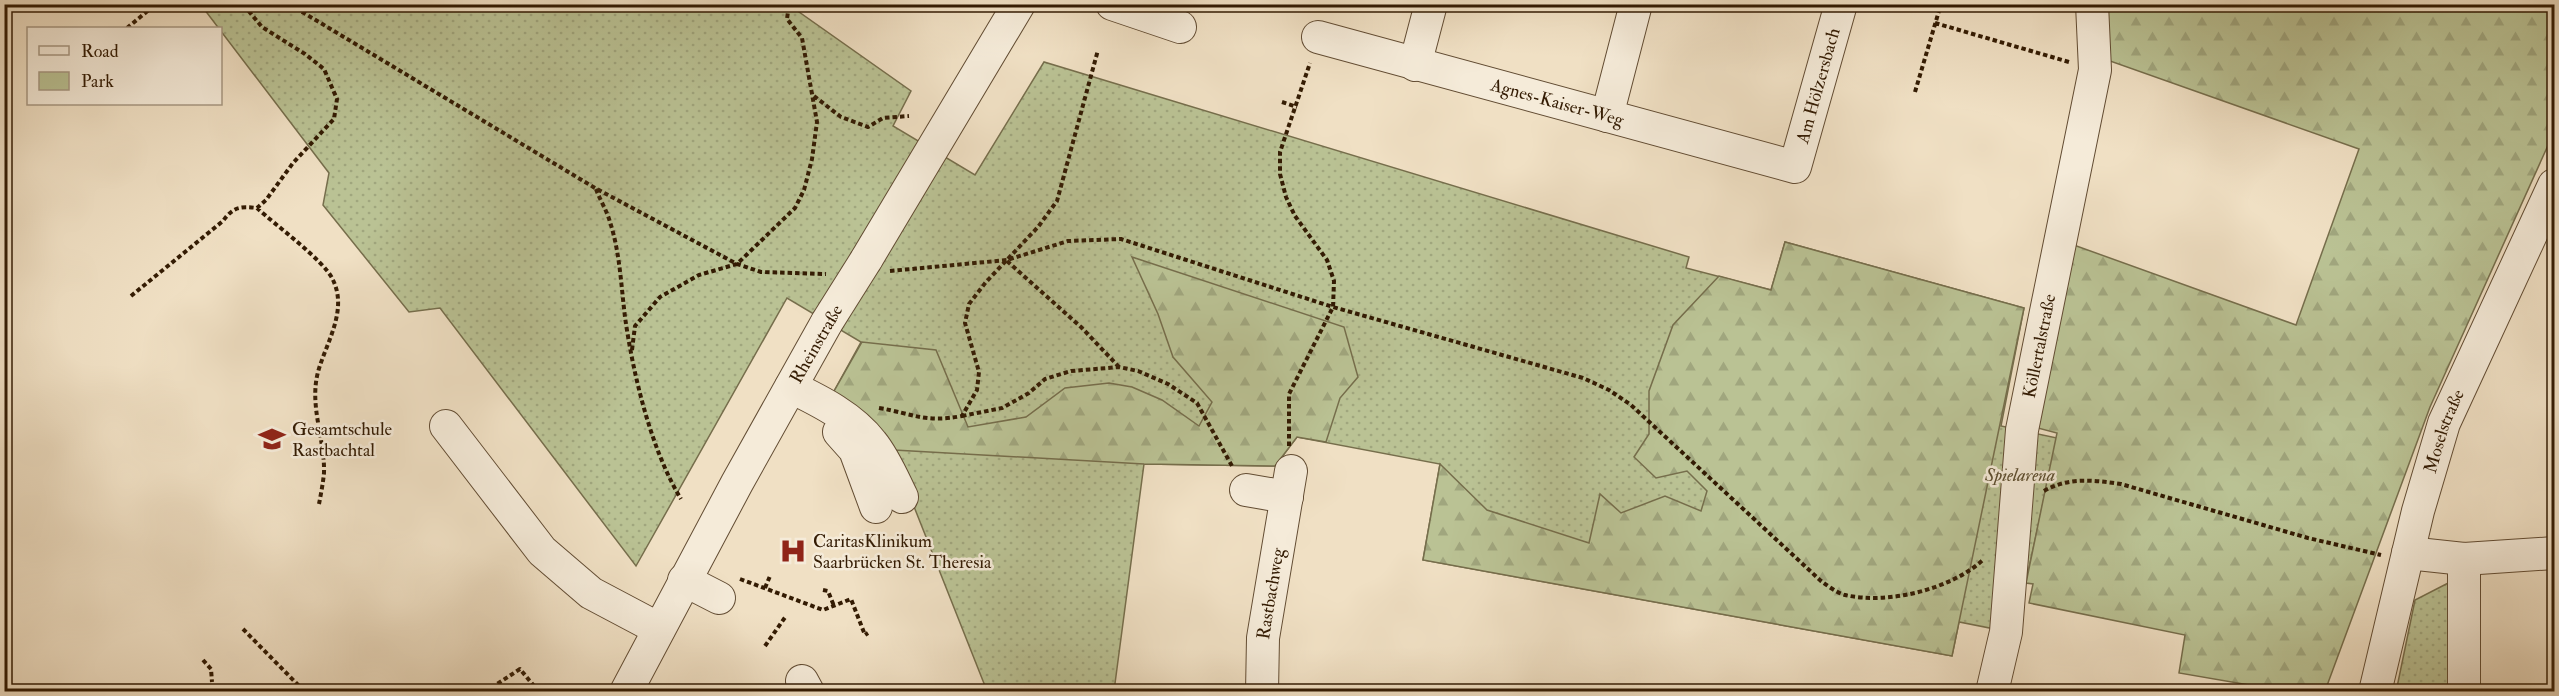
<svg xmlns="http://www.w3.org/2000/svg" width="2559" height="696" viewBox="0 0 2559 696" font-family="'IM FELL Double Pica',serif">
  <defs>
    <pattern id="green-dots" width="8" height="8" patternUnits="userSpaceOnUse" patternTransform="scale(1.5)"><rect width="8" height="8" fill="#bac294"/><path d="M2 2h.1M6 6h.1" fill="none" stroke="#a0a67e" stroke-width="1.8" stroke-linecap="round"/></pattern>
    <pattern id="forest-firs" width="22" height="20" patternUnits="userSpaceOnUse" patternTransform="scale(1.5)"><rect width="22" height="20" fill="#bac294"/><path d="M5 1l3.5 6h-7zM16 11l3.5 6h-7z" fill="#a0a67e"/></pattern>
  </defs>
  <rect width="100%" height="100%" fill="#f0e0c4"/>
  <filter id="stains"><feTurbulence type="fractalNoise" baseFrequency=".00333" numOctaves="4"/><feColorMatrix values="0 0 0 0 .2 0 0 0 0 .09 0 0 0 0 .02 0 0 0 .5 -.17"/></filter>
  <radialGradient id="worn" r=".72"><stop offset=".6" stop-color="#630" stop-opacity="0"/><stop offset="1" stop-color="#630" stop-opacity=".3"/></radialGradient>
  <path fill="url(#green-dots)" stroke="#766e4c" stroke-width="1.5" d="M 201,5 L 789,5 L 911,91 L 893,126 L 975,175 L 1044,62 L 1689,257 L 1686,268 L 1771,290 L 1785,242 L 2024,308 L 2001,426 L 2057,438 L 2015,633 L 1959,622 L 1952,656 L 1423,560 L 1440,464 L 1297,437 L 1275,466 L 1144,464 L 1114,691 L 987,691 L 909,494 L 833,393 L 861,342 L 787,298 L 636,566 L 440,308 L 409,312 L 323,205 L 329,173 Z
    M 2454,580 L 2453,691 L 2396,692 L 2415,600 Z"/>
  <path fill="url(#forest-firs)" stroke="#766e4c" stroke-width="1.5" d="M 2105,5 L 2554,5 L 2554,132 L 2430,407 L 2325,691 L 2284,691 L 2179,673 L 2185,635 L 2029,603 L 2033,584 L 2026,583 L 2057,433 L 2034,427 L 2071,244 L 2296,325 L 2359,149 L 2110,61 Z
    M 1785,242 L 2024,308 L 1952,656 L 1423,560 L 1440,464 L 1487,510 L 1589,543 L 1600,494 L 1621,513 L 1665,496 L 1701,511 L 1707,491 L 1687,471 L 1656,478 L 1634,457 L 1649,434 L 1649,391 L 1673,325 L 1719,276 L 1771,290 Z
    M 1132,257 L 1344,327 L 1358,377 L 1340,398 L 1326,442 L 1297,437 L 1275,466 L 1144,464 L 894,450 L 833,393 L 862,342 L 936,350 L 968,427 L 1026,417 L 1065,388 L 1109,383 L 1132,387 L 1162,400 L 1199,426 L 1212,402 L 1173,357 L 1158,314 Z"/>
  <g fill="none" stroke-linecap="round" stroke-linejoin="round">
    <defs>
      <g id="minor">
        <path d="M 1112,4 L 1180,27"/>
        <path id="s1" d="M 1318,37 L 1795,167 L 1841,4"/>
        <path d="M 1415,65 L 1431,4"/>
        <path d="M 1607,116 L 1636,4"/>
        <path d="M 866,260 L 1019,4"/>
        <path d="M 791,387 C 820,401 852,417 872,443 C 885,459 893,479 902,497"/>
        <path d="M 446,426 L 542,551 L 591,593 L 659,629"/>
        <path d="M 839,432 L 855,450 L 876,507"/>
        <path d="M 1246,490 L 1287,497"/>
        <path d="M 2408,553 L 2464,559 L 2554,553"/>
        <path d="M 2464,559 L 2464,692"/>
        <path d="M 684,580 L 719,598"/>
        <path d="M 802,681 L 808,692"/>
        <path d="M 626,692 L 737,483 L 827,322"/>
        <path id="s2" d="M 1262,692 L 1263,638 L 1291,471"/>
        <path id="s3" d="M 1992,692 L 2006,632 L 2022,430 L 2095,70 L 2092,4"/>
        <path id="s4" d="M 2375,692 L 2418,511 L 2444,423 L 2554,185"/>
      </g>
    </defs>
    <use href="#minor" stroke="#624c33" stroke-width="34"/>
    <path stroke="#331b03" stroke-width="4" stroke-dasharray="4.5 3" stroke-linecap="butt" d="M 289,4 L 595,188 L 737,264 L 761,272 L 826,274
      M 1935,23 L 2069,62
      M 127,28 L 156,4
      M 1915,92 L 1941,4
      M 814,96 L 841,117 L 868,127 L 883,118 L 909,116
      M 1282,102 L 1297,107
      M 596,189 C 600,200 607,211 610,222 C 620,253 621,285 625,317 C 633,374 651,450 681,499
      M 257,208 C 274,224 325,261 333,280 C 348,311 326,343 318,372 C 309,406 325,439 324,473 C 323,483 321,494 319,504
      M 1007,261 L 1081,327 L 1119,367
      M 890,271 L 1007,260 L 1068,241 L 1121,239 L 1333,307 L 1583,378 L 1609,390 L 1631,405 L 1821,581 C 1828,586 1837,593 1845,595 C 1888,605 1952,589 1984,559
      M 131,296 L 223,221 C 233,207 240,206 257,208 L 266,200 L 293,163 L 334,119 L 337,99 L 324,69 L 305,54 L 262,27 L 247,9 L 246,4
      M 632,350 L 635,326 L 660,297 L 699,275 L 737,264 L 795,208 L 804,190 L 812,159 L 817,122 L 802,38 L 787,19 L 789,4
      M 879,408 C 914,414 925,423 962,416 L 977,390 L 979,372 L 965,323 L 969,304 L 986,282 L 1038,227 L 1057,201 L 1098,50
      M 962,416 L 1002,408 L 1029,393 L 1045,379 L 1071,371 L 1119,367 L 1138,371 L 1168,384 L 1197,403 L 1232,466
      M 1289,446 L 1289,394 L 1333,307 L 1334,281 L 1327,260 L 1295,216 L 1286,197 L 1280,174 L 1280,152 L 1310,63
      M 2044,491 C 2068,477 2094,480 2121,484 L 2308,538 L 2381,555
      M 740,579 L 823,610 L 851,599 L 865,635 L 868,633
      M 765,588 L 770,576
      M 823,590 L 828,591 L 834,606
      M 243,629 L 305,692
      M 765,646 L 786,616
      M 203,660 L 211,669 L 212,682
      M 485,692 L 520,669 L 539,692"/>
    <use href="#minor" stroke="#f5ebd9" stroke-width="32"/>
    <defs>
      <path id="minor-bridge" d="M 827,322 L 866,260"/>
    </defs>
    <use href="#minor-bridge" stroke="#624c33" stroke-width="34" stroke-linecap="butt"/>
    <use href="#minor-bridge" stroke="#f5ebd9" stroke-width="32"/>
  </g>
  <defs>
    <symbol id="school-bare" viewBox="-9 -9 18 18"><path d="M0-5L7-2L0 1L-7-2ZM-4 1L0 2.5L4 1V4Q0 6-4 4Z" fill="#8f2418" stroke="#f5ebd9" stroke-width="2.5" paint-order="stroke"/></symbol>
    <symbol id="hospital-bare" viewBox="-9 -9 18 18"><path d="M-5-5h3v3.5h4V-5h3V5h-3V1.5h-4V5h-3Z" fill="#8f2418" stroke="#f5ebd9" stroke-width="2.5" paint-order="stroke"/></symbol>
  </defs>
  <g fill-rule="evenodd">
    <use href="#school-bare" x="253" y="420" width="38" height="38"/>
    <use href="#hospital-bare" x="774" y="532" width="38" height="38"/>
  </g>
  <g text-anchor="middle" stroke-width="5" stroke-linejoin="round" paint-order="stroke">
    <g font-size="18" fill="#331b03" stroke="#f5ebd9">
      <text dy="6" stroke="none"><textPath href="#s1" startOffset="579">Am Hölzersbach</textPath></text>
      <text dy="6" stroke="none"><textPath href="#s1" startOffset="248">Agnes-Kaiser-Weg</textPath></text>
      <text transform="translate(816 344) rotate(-60)" y="6">Rheinstraße</text>
      <text dy="6" stroke="none"><textPath href="#s3" startOffset="350">Köllertalstraße</textPath></text>
      <text dy="6" stroke="none"><textPath href="#s4" startOffset="270">Moselstraße</textPath></text>
      <text dy="6" stroke="none"><textPath href="#s2" startOffset="99">Rastbachweg</textPath></text>
    </g>
    <g font-size="18" fill="#331b03" stroke="#f5ebd9" text-anchor="start">
      <text x="292" y="435">Gesamtschule<tspan x="292" dy="21">Rastbachtal</tspan></text>
      <text x="813" y="547">CaritasKlinikum<tspan x="813" dy="21">Saarbrücken St. Theresia</tspan></text>
    </g>
    <g font-size="18" font-style="italic" fill="#5c4d2e" stroke="#f5ebd9">
      <text x="2020" y="481">Spielarena</text>
    </g>
  </g>
  <rect width="2559" height="696" fill="none" stroke="#f0e0c4" stroke-width="24"/>
  <rect x="6" y="6" width="2547" height="684" fill="none" stroke="#331b03" stroke-width="3"/>
  <rect x="12" y="12" width="2535" height="672" fill="none" stroke="#331b03" stroke-width="1.5"/>
  <rect x="27" y="27" width="195" height="78" fill="#f5ebd9" stroke="#a79883" stroke-width="1.5"/>
  <rect x="39" y="46" width="30" height="9" fill="#f5ebd9" stroke="#a79883" stroke-width="1.5"/>
  <text x="81" y="57" font-size="18" fill="#331b03">Road</text>
  <rect x="39" y="72" width="30" height="18" fill="#bac294" stroke="#a79883" stroke-width="1.5"/>
  <text x="81" y="87" font-size="18" fill="#331b03">Park</text>
  <rect width="100%" height="100%" filter="url(#stains)"/>
  <rect width="100%" height="100%" fill="url(#worn)"/>
</svg>
